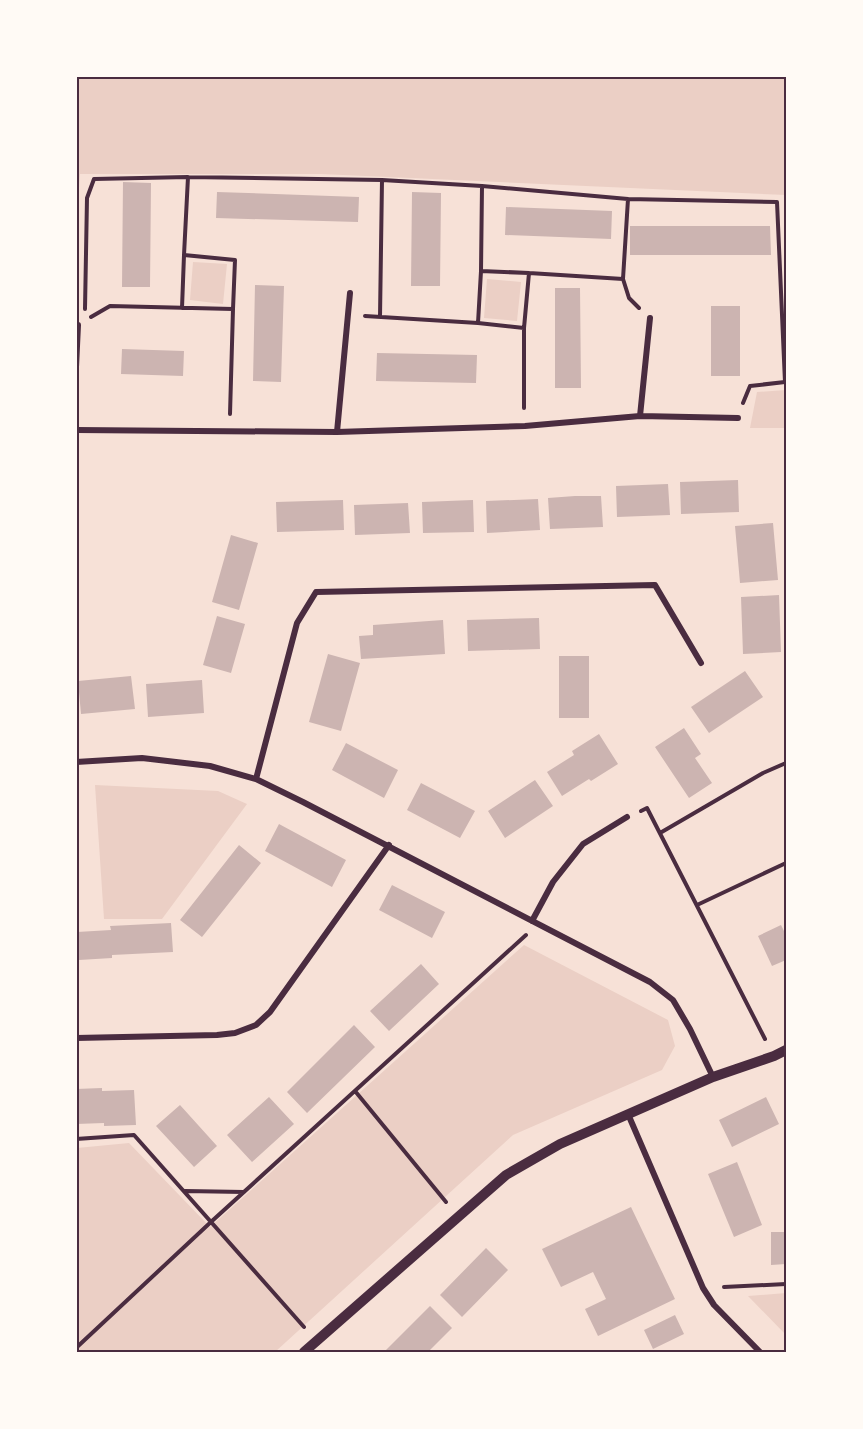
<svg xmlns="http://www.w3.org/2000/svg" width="863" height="1429" viewBox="0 0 863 1429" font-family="'Fira Sans',sans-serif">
  <rect width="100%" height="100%" fill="#f7e1d7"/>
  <path fill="#ebcfc5" d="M 77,76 L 786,77 L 786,195 L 321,174 L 80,174 L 79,188 L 77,188 Z
    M 193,262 L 227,264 L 223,304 L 190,300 Z
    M 487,279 L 521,282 L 517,321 L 484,318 Z
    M 786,390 L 786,428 L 750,428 L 757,392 Z
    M 95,785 L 218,791 L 247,804 L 162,919 L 104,919 Z
    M 524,945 L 668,1020 L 675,1046 L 662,1070 L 513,1135 L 275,1352 L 77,1352 L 77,1148 L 129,1143 L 210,1227 Z
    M 786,1293 L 786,1335 L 748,1296 Z"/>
  <path fill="#ccb4b1" d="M 123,182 L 151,183 L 150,287 L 122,287 Z
    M 217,192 L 359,197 L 358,222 L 216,218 Z
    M 412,192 L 441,193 L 440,286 L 411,286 Z
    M 506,207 L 612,211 L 611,239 L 505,235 Z
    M 630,226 L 770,226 L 771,255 L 630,255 Z
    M 255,285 L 284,286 L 281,382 L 253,381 Z
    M 555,288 L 580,288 L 581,388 L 555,388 Z
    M 711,306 L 740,306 L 740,376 L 711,376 Z
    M 122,349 L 184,351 L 183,376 L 121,374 Z
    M 377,353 L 477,355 L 476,383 L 376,381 Z
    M 738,480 L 739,512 L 681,514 L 680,482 Z
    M 668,484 L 670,515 L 617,517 L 616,486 Z
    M 575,496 L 601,496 L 603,527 L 550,529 L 548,498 Z
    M 538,499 L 540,530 L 487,533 L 486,501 Z
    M 343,500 L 344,530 L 277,532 L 276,502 Z
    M 473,500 L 474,532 L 423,533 L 422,502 Z
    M 408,503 L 410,533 L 355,535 L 354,505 Z
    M 773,523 L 778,580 L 740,583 L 735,526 Z
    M 231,535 L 258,543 L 239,610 L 212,602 Z
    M 779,595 L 781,652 L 743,654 L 741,597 Z
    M 217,616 L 245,624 L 231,673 L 203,665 Z
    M 539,618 L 540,649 L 468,651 L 467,620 Z
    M 443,620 L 445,654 L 361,659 L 359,636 L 373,635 L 373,625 Z
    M 328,654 L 360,663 L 341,731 L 309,722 Z
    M 559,656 L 589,656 L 589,718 L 559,718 Z
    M 745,671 L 763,697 L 709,733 L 691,707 Z
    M 131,676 L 135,709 L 81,714 L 78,681 Z
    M 202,680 L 204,713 L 148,717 L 146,684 Z
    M 684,728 L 701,754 L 695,758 L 712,783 L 689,798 L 655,747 Z
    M 599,734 L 618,764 L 591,781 L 589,779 L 562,796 L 547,772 L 574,755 L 572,751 Z
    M 346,743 L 398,770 L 384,798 L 332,770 Z
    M 535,780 L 553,806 L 505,838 L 488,811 Z
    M 421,783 L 475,811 L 460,838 L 407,810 Z
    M 279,824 L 346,860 L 332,887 L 265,851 Z
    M 239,845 L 261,863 L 202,937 L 180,920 Z
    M 392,885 L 445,912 L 432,938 L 379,910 Z
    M 171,923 L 173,952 L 112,955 L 112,958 L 79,960 L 77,932 L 111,930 L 110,926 Z
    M 781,925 L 784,931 L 786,930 L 786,960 L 772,966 L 758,936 Z
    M 421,964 L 439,984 L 389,1031 L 370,1011 Z
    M 354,1025 L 375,1047 L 307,1113 L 287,1092 Z
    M 102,1088 L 102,1091 L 134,1090 L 136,1125 L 104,1126 L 104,1123 L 76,1124 L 76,1089 Z
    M 269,1097 L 294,1124 L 252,1162 L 227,1135 Z
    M 766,1097 L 779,1124 L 732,1147 L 719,1120 Z
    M 180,1105 L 217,1146 L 194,1167 L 156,1126 Z
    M 737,1162 L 762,1225 L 734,1237 L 708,1174 Z
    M 631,1207 L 675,1299 L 598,1336 L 585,1309 L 606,1299 L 593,1272 L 561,1287 L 542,1249 Z
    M 771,1232 L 786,1232 L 786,1264 L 771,1265 Z
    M 486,1248 L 508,1270 L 462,1317 L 440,1295 Z
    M 430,1306 L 452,1328 L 428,1352 L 384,1352 Z
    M 675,1315 L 684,1334 L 653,1349 L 644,1330 Z"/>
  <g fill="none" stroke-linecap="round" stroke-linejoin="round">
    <path stroke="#4a2c40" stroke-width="4" d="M 188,177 L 382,180 L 482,186 L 481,271 L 478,323 L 365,316
      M 482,186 L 628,199 L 623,279
      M 628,199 L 777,202 L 785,382 L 750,386 L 743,403
      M 529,273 L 623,279 L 629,298 L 639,308
      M 85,309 L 87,198 L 94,179 L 188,177 L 184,255
      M 91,317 L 110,306 L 233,309 L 235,260 L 184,255 L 182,308
      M 380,317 L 382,180
      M 478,323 L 524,328 L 529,273 L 481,271
      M 524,328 L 524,408
      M 230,414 L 233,309
      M 641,811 L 647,808 L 765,1039
      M 660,833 L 763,773 L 786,763
      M 697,905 L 786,863
      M 355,1091 L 446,1202
      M 76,1139 L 134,1135 L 304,1327
      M 185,1191 L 244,1192
      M 724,1287 L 786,1284
      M 76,1348 L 212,1221 L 526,935"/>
    <path stroke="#4a2c40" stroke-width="6" d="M 76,325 L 78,325 L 76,367
      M 640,416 L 650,318
      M 76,430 L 337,432 L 525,426 L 640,416 L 738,418
      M 337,432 L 350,293
      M 76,762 L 142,758 L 210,766 L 256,779 L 303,802 L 650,982 L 673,1000 L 690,1029 L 713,1077
      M 256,779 L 297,623 L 316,592 L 655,585 L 701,663
      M 532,921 L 553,882 L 583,844 L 627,817
      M 76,1038 L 217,1035 L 235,1033 L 256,1025 L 270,1012 L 389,845
      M 628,1114 L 703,1288 L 714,1305 L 760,1352"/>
    <path stroke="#4a2c40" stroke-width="10" d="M 304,1352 L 506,1175 L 560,1144 L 713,1077 L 774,1056 L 786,1050"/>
  </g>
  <rect width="863" height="1429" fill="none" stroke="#fffaf5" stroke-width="156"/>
  <rect x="78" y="78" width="707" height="1273" fill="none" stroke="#4a2c40" stroke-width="2"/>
</svg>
